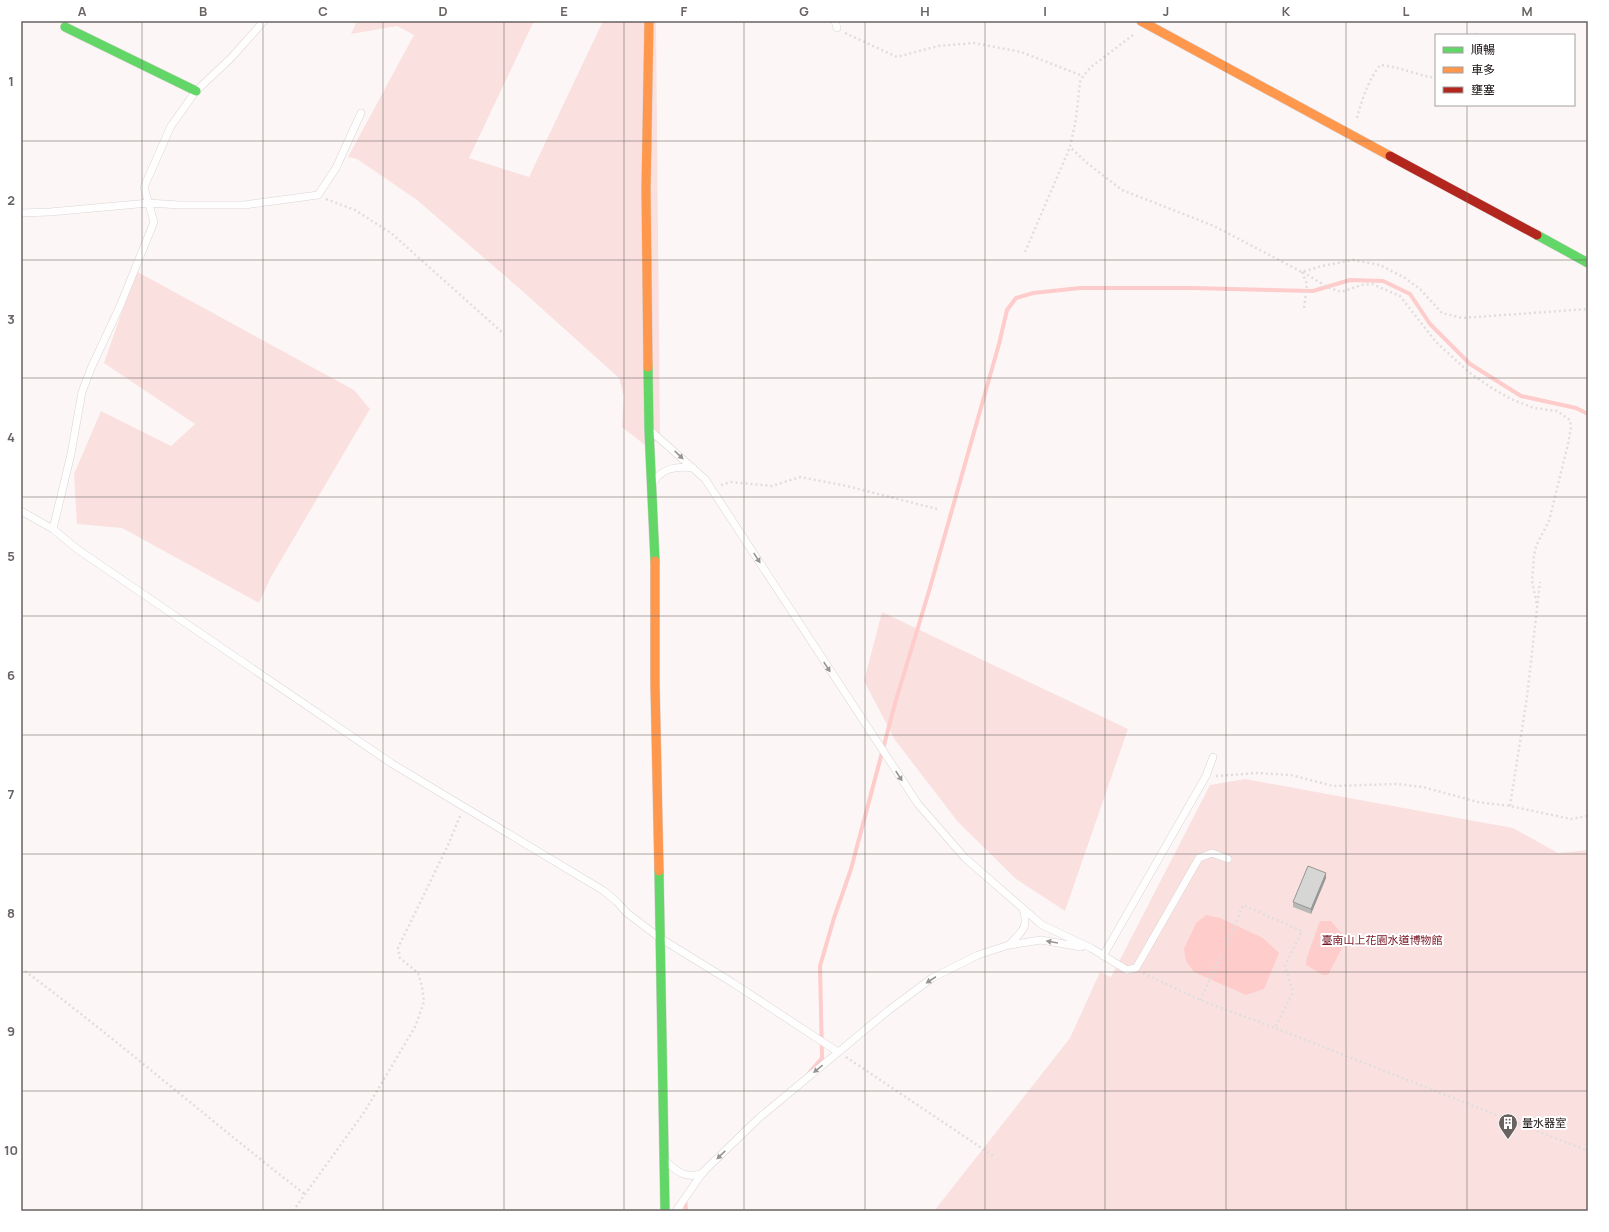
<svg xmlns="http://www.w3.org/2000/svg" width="1609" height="1232" viewBox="0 0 1609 1232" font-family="Manrope,'Noto Sans TC',sans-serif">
  <rect width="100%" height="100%" fill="#fcf7f6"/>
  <path fill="#fae1e0" d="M 357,21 L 534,21 L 469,158 L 529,177 L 603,21 L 656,21 L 660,440 L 645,445 L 622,427 L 624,396 L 619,378 L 520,289 L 417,200 L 357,159 L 348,157 L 414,35 L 397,26 L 351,34 Z
    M 136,271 L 354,390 L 370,409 L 271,577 L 259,603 L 122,528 L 77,524 L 74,474 L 101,411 L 171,446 L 195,424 L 104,363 Z
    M 882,612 L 1128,729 L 1065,911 L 1016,879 L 958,822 L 895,740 L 864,681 Z
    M 1245,779 L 1513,828 L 1558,853 L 1588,850 L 1588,1211 L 934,1211 L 1070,1038 L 1100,972 L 1111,977 L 1210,785 Z"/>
  <path fill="#fdcccb" d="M 1206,915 L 1220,918 L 1263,938 L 1279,953 L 1264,989 L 1246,995 L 1194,972 L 1186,961 L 1184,949 L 1196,923 Z
    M 1320,921 L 1331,921 L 1344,936 L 1343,946 L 1328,975 L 1323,975 L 1306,965 L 1307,957 Z"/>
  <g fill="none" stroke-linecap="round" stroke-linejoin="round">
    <path stroke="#fdcccb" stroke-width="4" d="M 809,1073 L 822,1058 L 820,966 L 834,918 L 851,869 L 896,700 L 929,591 L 999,344 L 1007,310 L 1016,298 L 1033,293 L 1080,288 L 1191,288 L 1313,291 L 1350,280 L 1383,281 L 1410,294 L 1430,324 L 1470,364 L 1521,396 L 1576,408 L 1588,414
      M 685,1199 L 686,1211"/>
    <defs>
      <path id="lane" d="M 835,21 L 837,28
        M 21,213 L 50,212 L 149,203 L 179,205 L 244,205 L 318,195 L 336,168 L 361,113
        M 652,432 L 705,479 L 918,804 L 965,858 L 1042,925 L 1091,948 L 1127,970 L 1136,968 L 1199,858 L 1212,853 L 1228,859
        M 655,480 C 663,468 679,466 693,468
        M 21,511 L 53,529 L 71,454 L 82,392 L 92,366 L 120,306 L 154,222 L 144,187 L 171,126 L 196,91 L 231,58 L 264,21
        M 53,529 L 77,549 L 391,763 L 604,891 L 617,902 L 627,913 L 660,938 L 733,983 L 838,1052
        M 1009,945 C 1022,931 1029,928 1023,909
        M 1103,956 L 1206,776 L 1213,757
        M 668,1163 C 678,1173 688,1179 703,1173
        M 676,1211 L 703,1172 L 759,1118 L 889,1010 L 932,978 L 978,955 L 1009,945 L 1041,940 L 1081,947"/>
      <path id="fast" d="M 65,27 L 196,91
        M 1537,235 L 1588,263
        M 648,367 L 649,430 L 655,561
        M 659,871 L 665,1211"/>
      <path id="slow" d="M 1141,21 L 1390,156
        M 648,367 L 646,189 L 649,21
        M 655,561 L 655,684 L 659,871"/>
      <path id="jam" d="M 1390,156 L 1537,235"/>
    </defs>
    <use href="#lane" stroke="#dbd4d4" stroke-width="8"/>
    <use href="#fast" stroke="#dbd4d4" stroke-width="10"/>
    <use href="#slow" stroke="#dbd4d4" stroke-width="10"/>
    <use href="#jam" stroke="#dbd4d4" stroke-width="10"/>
    <path stroke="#e0dedd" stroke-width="2.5" stroke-dasharray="2 3" stroke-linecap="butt" d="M 845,33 L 897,57 L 938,46 L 974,43 L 1021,52 L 1083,76
      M 1133,35 L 1091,67 L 1083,76 L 1080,82 L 1076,119 L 1070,147 L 1087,163 L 1122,190 L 1214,226 L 1302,272 L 1322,266 L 1353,260 L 1380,265 L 1405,278 L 1420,289 L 1442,313 L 1462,318 L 1588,309
      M 1475,35 L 1477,31
      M 1357,118 C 1362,99 1368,81 1380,65 C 1401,67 1416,75 1436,78
      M 326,199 L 355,210 L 391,233 L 504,334
      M 1025,252 L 1070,147
      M 1302,272 L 1307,284 L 1304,308
      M 1303,272 L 1327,287 L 1341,292 L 1362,285 L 1372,284 L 1400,296 L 1436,342 L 1470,373 L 1490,387 L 1511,399 L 1534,408 L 1557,411 L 1570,420 L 1571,427 L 1568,444 L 1549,521 L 1536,546 L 1534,556 L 1532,581 L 1537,605
      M 721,485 L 731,482 L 772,486 L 800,477 L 847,486 L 937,509
      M 1216,776 L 1257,773 L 1291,775 L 1333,786 L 1397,784 L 1423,787 L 1478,802 L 1510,806 L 1571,819 L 1588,816
      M 1510,806 L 1527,697 L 1540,582
      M 1227,945 L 1243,905 L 1302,931 L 1285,966 L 1293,992 L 1275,1028 L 1588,1151
      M 21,968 C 118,1040 210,1121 306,1195
      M 1143,973 L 1200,1000 L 1275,1028
      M 1200,1000 L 1222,954
      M 846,1057 L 995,1157
      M 293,1211 L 365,1111 L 415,1027 L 424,1002 L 422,986 L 418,973 L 400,958 L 398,948 L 449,843 L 460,816"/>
    <use href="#lane" stroke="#fffefe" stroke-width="7"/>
    <use href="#fast" stroke="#63d668" stroke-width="9"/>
    <use href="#slow" stroke="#ff974d" stroke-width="9"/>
    <use href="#jam" stroke="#b3261e" stroke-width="9"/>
  </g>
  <path fill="#b8b9b6" d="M 1326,878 L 1311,914 L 1293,907 L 1293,902 Z"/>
  <path fill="#969694" d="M 1326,873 L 1326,878 L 1311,914 L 1311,909 Z"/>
  <path fill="#d6d7d4" stroke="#969694" d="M 1308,866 L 1326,873 L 1311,909 L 1293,902 Z"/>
  <defs><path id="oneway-solid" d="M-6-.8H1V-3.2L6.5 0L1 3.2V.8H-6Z"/></defs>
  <g fill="#989493">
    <use href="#oneway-solid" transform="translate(679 455) rotate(43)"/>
    <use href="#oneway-solid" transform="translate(757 558) rotate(57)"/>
    <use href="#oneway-solid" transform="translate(827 667) rotate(57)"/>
    <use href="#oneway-solid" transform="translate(899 776) rotate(57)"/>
    <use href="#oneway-solid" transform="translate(1052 942) rotate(-170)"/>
    <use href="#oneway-solid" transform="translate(931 980) rotate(147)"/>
    <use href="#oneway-solid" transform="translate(818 1069) rotate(141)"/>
    <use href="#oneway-solid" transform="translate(721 1155) rotate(136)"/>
  </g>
  <path fill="none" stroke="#686261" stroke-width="1" stroke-opacity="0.55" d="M 142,21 L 142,1211M 263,21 L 263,1211M 383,21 L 383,1211M 504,21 L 504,1211M 624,21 L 624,1211M 744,21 L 744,1211M 865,21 L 865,1211M 985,21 L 985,1211M 1105,21 L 1105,1211M 1226,21 L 1226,1211M 1346,21 L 1346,1211M 1467,21 L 1467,35M 1467,105 L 1467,1211M 21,141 L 1588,141M 21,260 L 1588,260M 21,378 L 1588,378M 21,497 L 1588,497M 21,616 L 1588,616M 21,735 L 1588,735M 21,854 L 1588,854M 21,972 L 1588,972M 21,1091 L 1588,1091"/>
  <defs>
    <symbol id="building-pin" viewBox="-11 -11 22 30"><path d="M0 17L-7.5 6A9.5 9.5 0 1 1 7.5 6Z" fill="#686261" stroke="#fff"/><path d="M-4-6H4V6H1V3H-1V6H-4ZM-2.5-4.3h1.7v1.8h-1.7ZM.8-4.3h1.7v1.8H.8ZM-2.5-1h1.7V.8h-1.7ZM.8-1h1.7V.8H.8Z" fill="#fff"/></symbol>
  </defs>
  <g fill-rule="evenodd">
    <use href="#building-pin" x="1497" y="1112" width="22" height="30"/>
  </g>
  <g text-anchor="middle" stroke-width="4" stroke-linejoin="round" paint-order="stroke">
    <g font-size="11" fill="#741321" stroke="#fff">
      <text x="1382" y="944">臺南山上花園水道博物館</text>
    </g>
    <g font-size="11" fill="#191211" stroke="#fff" text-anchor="start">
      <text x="1522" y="1127">量水器室</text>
    </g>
  </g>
  <rect width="1609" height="1232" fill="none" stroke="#ffffff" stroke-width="44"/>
  <rect x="1435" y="34" width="140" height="72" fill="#ffffff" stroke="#a3a0a0"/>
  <rect x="1443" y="47" width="20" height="6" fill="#63d668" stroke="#a3a0a0"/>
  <text x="1471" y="54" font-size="12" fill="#191211">順暢</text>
  <rect x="1443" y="67" width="20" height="6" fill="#ff974d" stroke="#a3a0a0"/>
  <text x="1471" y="74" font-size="12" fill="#191211">車多</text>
  <rect x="1443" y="87" width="20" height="6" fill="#b3261e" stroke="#a3a0a0"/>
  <text x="1471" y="94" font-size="12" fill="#191211">壅塞</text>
  <rect x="22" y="22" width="1565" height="1188" fill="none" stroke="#686261" stroke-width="1.5"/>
  <g font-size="13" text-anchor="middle" font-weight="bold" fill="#686261">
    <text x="82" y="16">A</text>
    <text x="203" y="16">B</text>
    <text x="323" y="16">C</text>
    <text x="443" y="16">D</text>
    <text x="564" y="16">E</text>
    <text x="684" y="16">F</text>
    <text x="804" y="16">G</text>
    <text x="925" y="16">H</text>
    <text x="1045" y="16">I</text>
    <text x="1166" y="16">J</text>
    <text x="1286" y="16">K</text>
    <text x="1406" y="16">L</text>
    <text x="1527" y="16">M</text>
    <text x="11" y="86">1</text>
    <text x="11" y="205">2</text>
    <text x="11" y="324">3</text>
    <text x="11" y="442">4</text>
    <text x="11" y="561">5</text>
    <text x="11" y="680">6</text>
    <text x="11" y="799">7</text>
    <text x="11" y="918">8</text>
    <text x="11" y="1036">9</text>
    <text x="11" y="1155">10</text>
  </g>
</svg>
